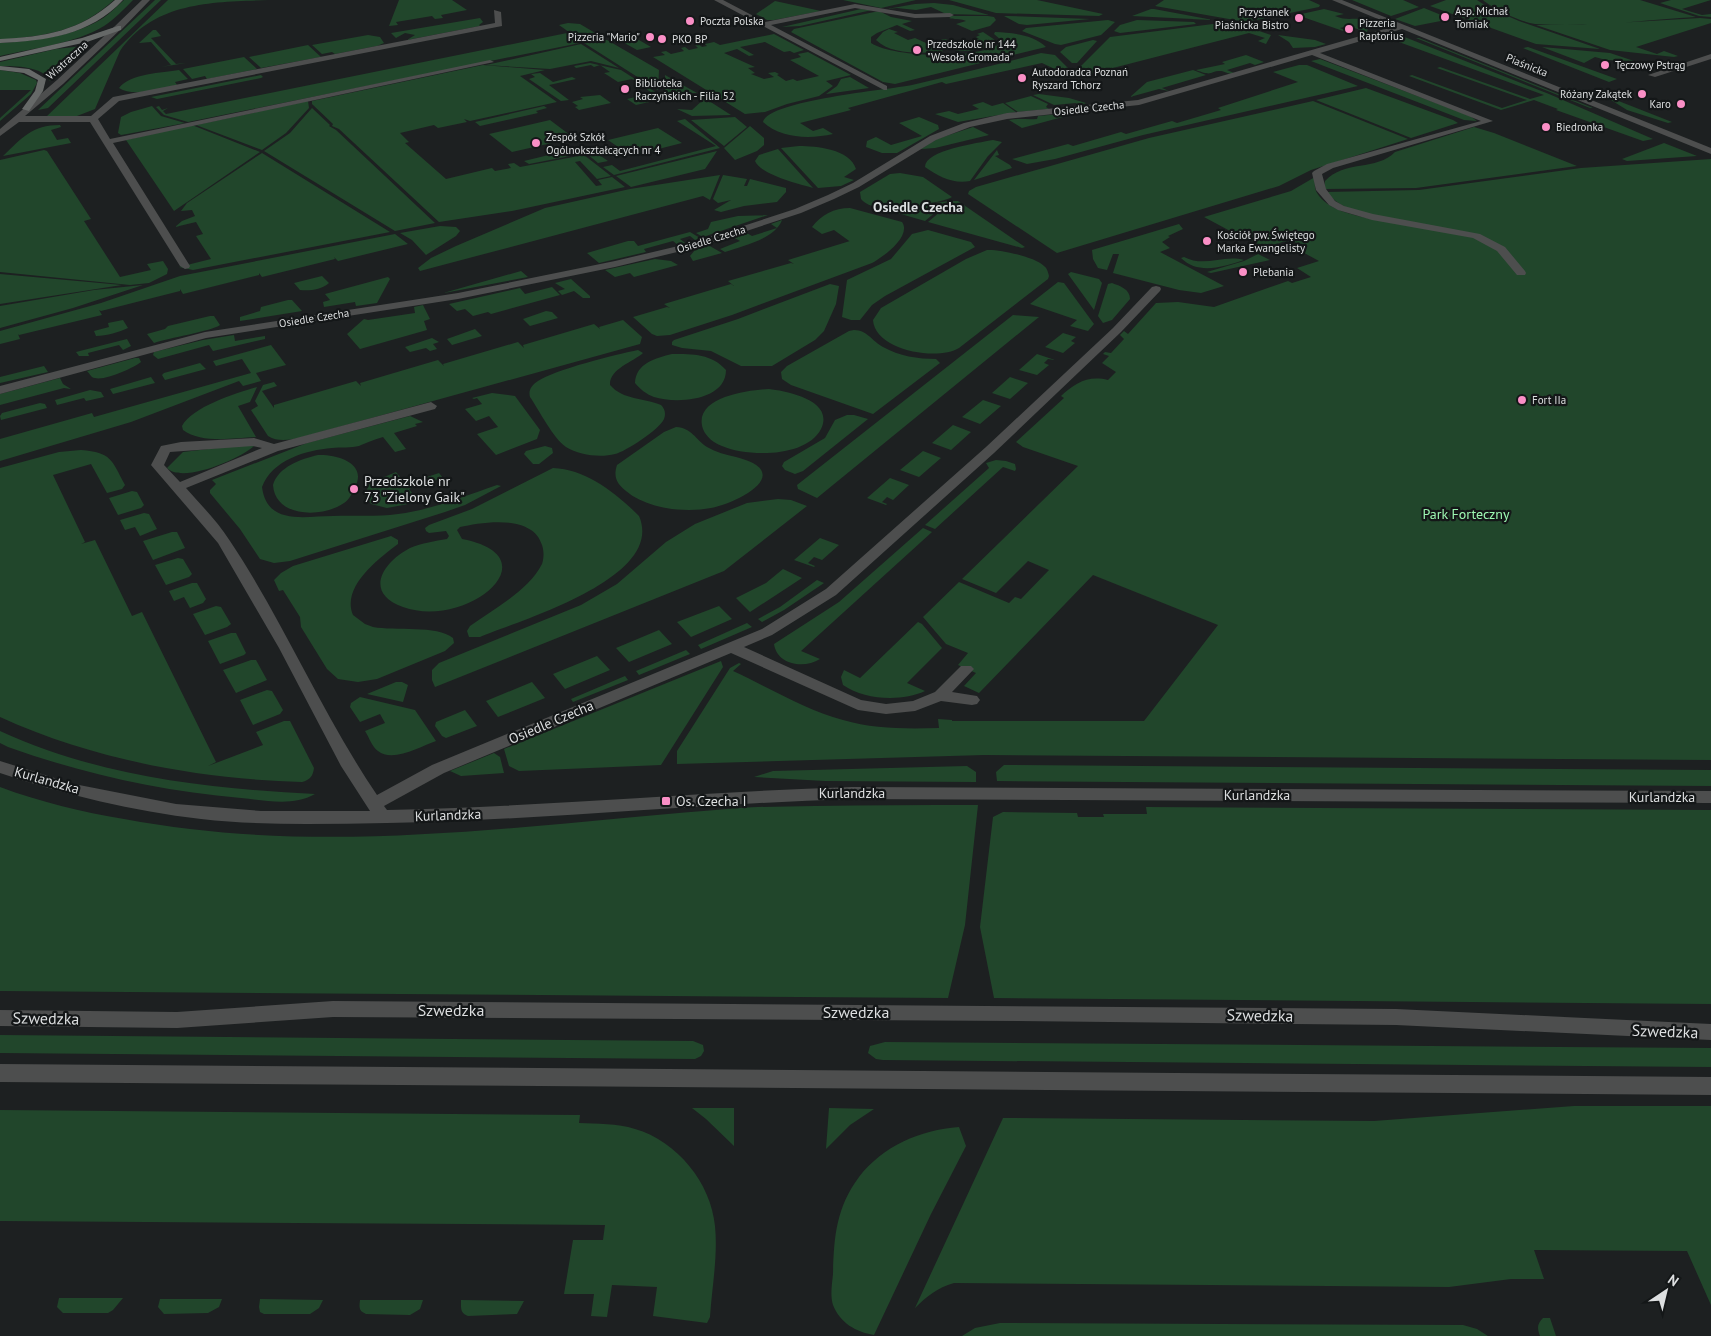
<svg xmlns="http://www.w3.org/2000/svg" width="1711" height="1336" viewBox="0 0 1711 1336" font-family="'PT Sans',sans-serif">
  <rect width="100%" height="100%" fill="#1d2021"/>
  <path fill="#21462b" d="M 0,0 L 114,0 C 77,33 47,35 0,40 Z
    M 124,0 L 133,0 C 124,9 115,19 104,26 C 74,44 34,48 0,56 L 0,43 C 33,41 71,37 100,20 C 109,15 116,7 124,0 Z
    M 155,0 L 161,0 L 48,108 L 38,110 Z
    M 168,0 L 268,0 C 214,2 154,1 120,51 L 95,109 L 77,116 L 47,116 Z
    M 399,0 L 452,0 L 467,10 L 441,15 L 443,18 L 435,19 L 432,16 L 396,22 L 398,25 L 389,26 Z
    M 843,0 L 916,0 L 881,8 Z
    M 949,0 L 1037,0 L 1103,14 L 1099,16 L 996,13 Z
    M 1164,0 L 1309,0 L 1320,5 L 1319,7 L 1246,22 L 1155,6 Z
    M 1352,0 L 1403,0 L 1419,7 L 1391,16 Z
    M 1446,0 L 1477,0 L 1489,8 L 1519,21 L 1600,49 L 1536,44 L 1430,6 Z
    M 1483,0 L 1640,0 L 1696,17 C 1643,20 1588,28 1535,24 C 1521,22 1493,9 1483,0 Z
    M 1671,0 L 1711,0 L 1682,9 L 1702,15 L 1711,14 L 1711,17 L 1699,16 L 1660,3 Z
    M 775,1 L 821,11 L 774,20 L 767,20 L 756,14 Z
    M 934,3 L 953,5 L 989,15 L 946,14 L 931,7 L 916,10 L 897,8 L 887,9 L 915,4 Z
    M 1424,8 L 1451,19 L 1415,26 L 1395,19 Z
    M 861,9 L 872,10 L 800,26 L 782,27 Z
    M 1151,9 L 1154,9 L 1213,20 L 1132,16 Z
    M 1324,9 L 1344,14 L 1335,16 C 1349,22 1354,16 1369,21 L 1369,25 L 1362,25 L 1362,28 L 1368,28 L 1367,32 L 1348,26 L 1340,28 L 1349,32 L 1346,32 L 1297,15 Z
    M 879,11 L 891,17 L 912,21 L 902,24 L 915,30 L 910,31 L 897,25 L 877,33 L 871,37 L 871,43 C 895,58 978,60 1001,43 L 1001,40 L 994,34 L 995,32 C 1012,33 1033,34 1046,47 L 895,84 L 883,82 L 791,32 L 794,29 Z
    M 949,16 L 988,16 L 994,17 L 996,20 L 990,26 L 972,31 L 956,24 L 966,21 C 959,18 954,20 949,18 L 951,17 Z
    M 1004,16 L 1008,16 L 1090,19 L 1027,25 L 1019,24 Z
    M 480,18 L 483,22 L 479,25 L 480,26 L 407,40 L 415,35 L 405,33 L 396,38 L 391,33 Z
    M 1700,18 L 1711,19 L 1711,23 L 1636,47 L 1657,54 L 1664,51 L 1678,56 L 1674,57 L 1610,50 L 1536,25 L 1583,25 Z
    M 1108,20 L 1115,22 L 1101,35 L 1061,45 L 1055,44 L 1022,31 L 1026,28 Z
    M 1137,20 L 1194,22 L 1196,24 L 1120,33 L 1114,31 L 1120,25 Z
    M 568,23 L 580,24 L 602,37 L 583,42 L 559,25 Z
    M 1221,23 L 1241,25 L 1271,35 L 1266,44 L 1258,41 L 1265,38 L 1249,33 L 1074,78 L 1070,77 L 1110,37 Z
    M 889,29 L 898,32 L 894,33 L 908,40 L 915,38 L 926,43 L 945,39 L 948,40 L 931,45 L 943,51 L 941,52 C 922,53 891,55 876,40 L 883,32 Z
    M 153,30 L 156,30 L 161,36 L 151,38 L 176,64 L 186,63 L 161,67 L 171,65 L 151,42 L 139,43 Z
    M 983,32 L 995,40 L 994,43 C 980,51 960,54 946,47 L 965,44 L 964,43 L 979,39 L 976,37 L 980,35 L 977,34 Z
    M 567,33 L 580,43 L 188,122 L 164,115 L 156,107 L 159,106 L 162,110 L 168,108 L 163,111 L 166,114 Z
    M 627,33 L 651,47 L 637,50 L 612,36 Z
    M 774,34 L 804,50 L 794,53 L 790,51 L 784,52 L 765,42 L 740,47 L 754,55 L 749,56 L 737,49 L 724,53 L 755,67 L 748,68 L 755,73 L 751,74 L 764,79 L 774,77 L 768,73 L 775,72 L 779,74 L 777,75 L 786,81 L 793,79 L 797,81 L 819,76 L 790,60 L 801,57 L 798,54 L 808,52 L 851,75 L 826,81 L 833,86 L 819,96 L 787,104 L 765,112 L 745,114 L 653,57 L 665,55 L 661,52 L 666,51 L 671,54 L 684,51 L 681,48 L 685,47 L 689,50 L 698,48 L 695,45 L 698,44 L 702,47 L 707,46 L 705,44 L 714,42 L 720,45 Z
    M 368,35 L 380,37 L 384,43 L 377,46 L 335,54 L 332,52 L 322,54 L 312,45 Z
    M 1278,35 L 1315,40 L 1326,44 L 1315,47 L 1293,48 L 1289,42 Z
    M 1402,36 L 1549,94 L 1653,139 L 1643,141 L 1556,110 L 1558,109 L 1534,100 L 1501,110 L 1409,76 L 1412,75 L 1502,108 L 1527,100 L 1437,68 L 1440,67 L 1530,99 L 1544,95 L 1388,38 Z
    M 1419,38 L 1593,108 L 1590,108 L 1416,38 Z
    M 602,40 L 607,40 L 659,70 L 658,90 L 584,43 Z
    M 1093,40 L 1097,41 L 1077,63 L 1072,63 L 1060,52 L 1066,47 Z
    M 581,44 L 619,68 L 591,61 L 550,69 L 486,65 Z
    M 308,45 L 321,57 L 261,68 L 249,57 Z
    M 83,46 L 50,81 C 43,66 15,66 0,66 L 0,62 L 56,49 Z
    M 1528,47 L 1617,79 L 1609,82 L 1523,48 Z
    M 1542,47 L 1610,53 L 1634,61 L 1606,60 L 1595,57 L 1584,63 Z
    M 1041,53 L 1055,55 L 1069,69 L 1063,73 L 1042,63 L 946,84 L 942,82 L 848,108 L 851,110 L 800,123 L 813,131 L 823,128 L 833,134 C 811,139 781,139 763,122 C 769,100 888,90 912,85 C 955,75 998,64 1041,53 Z
    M 1246,55 L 1264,62 L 1255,65 L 1250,63 L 1227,70 L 1234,73 C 1228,75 1227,72 1221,71 C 1208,71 1214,77 1196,70 L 1225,64 L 1222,62 Z
    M 244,57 L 257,69 L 207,79 L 205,76 L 192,79 L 183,69 Z
    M 1320,59 L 1470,116 L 1477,121 L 1464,120 L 1311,61 Z
    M 590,63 L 621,70 L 657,93 L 658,100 L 636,105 L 627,99 L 652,93 L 632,79 L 618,82 L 604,73 L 610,72 L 600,65 L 594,67 L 591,65 L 576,68 L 574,66 Z
    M 483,65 L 545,70 L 520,76 L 557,102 L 470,121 L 464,119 L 467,122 L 438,128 L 434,125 L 400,133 L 409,142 L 405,143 L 446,179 L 492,168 L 495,171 L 511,168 L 508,164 L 514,163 L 520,167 L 584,155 L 611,176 L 597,179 L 580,161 L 575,162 L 596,186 L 602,185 L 598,180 L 612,177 L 625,187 L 512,211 L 439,222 L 339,129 L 332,126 L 333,124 L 312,104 L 312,101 Z
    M 1299,65 L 1307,65 L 1358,86 L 1143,135 L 1055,159 L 1027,164 L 1012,159 L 1068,144 L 1073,146 L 1121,132 L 1126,134 L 1172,121 L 1177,123 L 1221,110 L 1218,108 L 1298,82 L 1273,72 Z
    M 0,70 L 20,73 L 36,80 L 37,83 L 31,94 L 0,121 L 0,118 L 31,90 L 0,90 Z
    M 179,70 L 188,79 L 175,82 L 177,85 C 160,88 134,98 119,88 C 131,73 162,73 179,70 Z
    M 1193,70 L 1206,75 L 1162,88 L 1169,91 L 1159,89 L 1130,97 L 1147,82 Z
    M 540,73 L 553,82 L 572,77 L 576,79 L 549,85 L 569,100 L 561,101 L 529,79 L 535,77 L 531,74 Z
    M 261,75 L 263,77 L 261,78 L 157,99 L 151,97 Z
    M 665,75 L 697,93 L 665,93 Z
    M 850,77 L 869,88 L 826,94 L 837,86 L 841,79 Z
    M 1366,88 L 1453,120 L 1458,123 L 1411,138 L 1316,100 Z
    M 1039,94 L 1069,98 L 1086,103 L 1079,106 L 1076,103 L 1054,105 L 1033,95 Z
    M 600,95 L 611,103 L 579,110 L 575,107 L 578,106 L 572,102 L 583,99 L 580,97 Z
    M 1617,95 L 1623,97 L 1616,100 L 1672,122 L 1668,123 L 1627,110 L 1611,100 L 1612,97 Z
    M 1031,96 L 1048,104 L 1046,107 L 1049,109 L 1018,112 L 1005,103 Z
    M 704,99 L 706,99 L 731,115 L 692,116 L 677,109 L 692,110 Z
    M 308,101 L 309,108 L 286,133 L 262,150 L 196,125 Z
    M 1313,101 L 1408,139 L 1311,170 L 1279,186 L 1057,253 L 968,194 L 969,191 L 976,187 L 1149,138 Z
    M 983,102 L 992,106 L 1003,103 L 1016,112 L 958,122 L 935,114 L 949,111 L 958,114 L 979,109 L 972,105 Z
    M 152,106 L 161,116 L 185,123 L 127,134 L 121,135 L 118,133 L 121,117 L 131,112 Z
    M 544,106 L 547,108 L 536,111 L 538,113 L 480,126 L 475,122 Z
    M 312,108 L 330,125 L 329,126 L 336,130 L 435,223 L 395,231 L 264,151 L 290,133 Z
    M 1081,112 L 1022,128 L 1009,120 C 1019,118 1027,120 1037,119 L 1038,116 Z
    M 735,117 L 747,127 L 724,146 L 691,120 Z
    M 919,117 L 938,125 L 939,129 L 897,153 L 882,153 L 866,147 L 867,141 L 876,137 L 891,145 L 922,136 L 899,123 Z
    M 685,119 L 720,148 L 614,175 L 603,167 L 612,165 L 620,171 L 716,146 L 677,121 Z
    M 550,120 L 574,138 L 512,152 L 489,134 Z
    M 60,125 L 61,127 L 51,130 L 57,140 L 68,138 L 71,143 L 3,156 C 22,138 32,125 60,125 Z
    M 192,125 L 260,152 L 174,211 L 126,140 Z
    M 750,126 L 764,138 L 764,145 L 757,151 L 735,160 L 724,148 Z
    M 973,127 L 989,135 L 935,148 L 921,149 L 937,139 Z
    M 1474,127 L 1494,133 L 1577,166 L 1416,188 L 1324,189 L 1325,181 C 1344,160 1377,171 1395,152 Z
    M 658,128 L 682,143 L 631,156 L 608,140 Z
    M 993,140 L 1002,142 L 988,156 L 970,181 C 953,184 939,177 925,167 C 925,150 978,143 993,140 Z
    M 1664,143 L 1697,156 L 1627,161 L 1622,159 Z
    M 586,146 L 608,161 L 598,163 L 586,153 L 529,164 L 524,161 Z
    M 799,146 C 816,146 850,149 856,169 L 844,177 L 854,180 L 841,186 L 818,188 L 781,148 Z
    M 778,149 L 813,188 C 799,184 761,175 755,161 L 759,155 Z
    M 44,150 L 47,151 L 91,219 L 84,221 L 120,277 L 151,270 L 147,264 L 163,261 L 168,269 L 167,274 L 149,283 L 130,285 L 0,272 L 0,160 Z
    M 997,150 L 999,155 L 995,156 L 1010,165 L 1012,168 L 974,180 Z
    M 717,151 L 705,169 L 631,187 L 616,176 Z
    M 262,153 L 390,232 L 193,270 L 179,267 L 211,259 L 196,236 L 203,234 L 196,222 L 175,227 L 182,221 L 195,216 L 192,210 L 181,211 L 187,203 Z
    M 1711,159 L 1711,760 L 984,755 L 677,764 L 677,751 L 730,668 L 739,663 L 741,664 L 733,671 C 768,687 806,710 843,720 C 874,729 906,729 939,728 L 938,719 L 952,720 L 952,721 L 1144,721 L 1218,625 L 1093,575 L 979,693 L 964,686 L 976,673 L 958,665 L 968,653 L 946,644 L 923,617 L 959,582 L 1009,603 L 1015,597 L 1021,599 L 1049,570 L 1028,561 L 996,593 L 962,579 L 1078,466 L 1023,447 L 1016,442 L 1064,398 L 1061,396 C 1075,383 1088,375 1108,380 L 1116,372 L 1102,363 L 1109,356 L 1103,354 L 1105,352 L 1111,353 L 1124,339 L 1120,335 L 1124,331 L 1128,334 L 1156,303 L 1178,302 L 1214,307 L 1288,281 L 1292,283 L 1311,277 L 1297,268 L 1319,261 L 1295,248 L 1302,246 C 1285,235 1283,246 1265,245 C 1253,245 1244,233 1232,237 L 1227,234 L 1232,232 L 1204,217 L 1291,191 L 1315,177 C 1315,183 1314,188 1317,193 C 1327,210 1354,215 1371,219 C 1354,211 1338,206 1326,192 L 1419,190 L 1581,168 Z
    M 900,173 L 923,177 L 952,197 C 943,203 890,210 878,208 C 872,206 865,204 861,199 L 860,192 L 890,174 Z
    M 720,175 L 710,200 L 703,196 L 420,271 L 418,268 L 431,258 L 456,246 L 545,208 L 630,189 Z
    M 723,175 L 747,179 L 744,186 L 747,186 L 750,179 L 786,188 L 786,192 L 777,202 L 744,206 L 721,212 L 714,210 L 731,200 L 718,203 L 713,199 Z
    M 949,201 L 925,221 L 887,210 Z
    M 953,201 L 958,201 L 1025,247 L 1022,248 L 928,222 Z
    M 850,208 L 902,222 C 912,236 883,257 872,263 L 732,315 L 670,335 L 657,336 L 652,334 L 633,317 L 667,307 L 670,308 L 664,304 L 731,284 L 734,286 L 728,281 L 791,263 L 794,264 L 788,260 L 850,241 L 852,243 L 834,230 L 822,234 L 812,227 C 821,215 834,208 850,208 Z
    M 768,215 L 703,237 L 696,233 L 708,229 L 711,222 L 738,216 Z
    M 782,220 C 775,239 742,246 725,252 L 720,249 L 740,241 L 733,237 L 745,232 L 752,236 L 777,228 L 771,224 Z
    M 1179,224 L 1183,229 L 1168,236 L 1170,237 L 1162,242 L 1170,248 L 1160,252 L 1224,286 L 1201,293 L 1179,290 L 1113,273 L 1119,254 L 1113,254 L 1107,270 L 1098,268 L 1093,259 L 1092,250 Z
    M 440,226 L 456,227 L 460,231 L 456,236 L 426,255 L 412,240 L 400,233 Z
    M 928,230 L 971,242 L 975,247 L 885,296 L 872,305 L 860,320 L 851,320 L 842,317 L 847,280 L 891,259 L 912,234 Z
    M 690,232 L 700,238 L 695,240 L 690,236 L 680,239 L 685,243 L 678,245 L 673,241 L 644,249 L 646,252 L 599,263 L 587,253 L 628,241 L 634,241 L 638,246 Z
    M 395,234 L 408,244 L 338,261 L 334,257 L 335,259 L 262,277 L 259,273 L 259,275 L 183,294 L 180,289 L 180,291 L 101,311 L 99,310 L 102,315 L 19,335 L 18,334 L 20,339 L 0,344 L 0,331 L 101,303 L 180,276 Z
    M 708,245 L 722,253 L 693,261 L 690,256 L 695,250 Z
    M 987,250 C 999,249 1035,257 1044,266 C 1047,268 1048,272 1049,276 L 1048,279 L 959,348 C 938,361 875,351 873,320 L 881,308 L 966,259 Z
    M 1258,254 L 1270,260 L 1211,273 L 1207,272 L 1244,261 Z
    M 1184,257 C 1205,268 1223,254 1244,260 C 1223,267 1198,275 1181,258 Z
    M 655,259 L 671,261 L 678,265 L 634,277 L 630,273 L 615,277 L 605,270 Z
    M 521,271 L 528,277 L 444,293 L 447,292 Z
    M 1071,272 L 1099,279 L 1102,283 L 1094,310 L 1068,274 Z
    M 0,274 L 122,285 L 0,304 Z
    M 322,276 L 329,283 C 321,290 309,291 300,290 L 294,283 Z
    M 388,277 L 390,279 L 377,303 L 356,306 L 355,302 L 324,307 L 323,302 L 330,300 L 325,294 Z
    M 571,279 L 590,296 L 590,298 L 583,298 L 574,291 L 562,295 L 558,291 L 565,289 L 555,283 Z
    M 1058,282 L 1064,283 L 1094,324 L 1088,331 L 1070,326 L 1077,320 L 1030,304 Z
    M 1112,283 C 1120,286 1130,289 1130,299 L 1112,320 L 1103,323 L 1098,316 L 1108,284 Z
    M 830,284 L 839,286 L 836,304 L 824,331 L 815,340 L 772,366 L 741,366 L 711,351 L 682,348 L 672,345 L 672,342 L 674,340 L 738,319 Z
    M 143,285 L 73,308 L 0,328 L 0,306 L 94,290 Z
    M 552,287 L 560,295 L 491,314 L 488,312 L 473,316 L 465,309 L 457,311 L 449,304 L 520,288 L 525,294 Z
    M 288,300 L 292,300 L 302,311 L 240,321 L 240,317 L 260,311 L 261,307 Z
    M 423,305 L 430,319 L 424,321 L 427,330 L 360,349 L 347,334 L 364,319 L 368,320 L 415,313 L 414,307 Z
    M 546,311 L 552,312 L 558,318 L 530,326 L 523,319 Z
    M 1013,315 L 1039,317 L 817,498 L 798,489 L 797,485 Z
    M 210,316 L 214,316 L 220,325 C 212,331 168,338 154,343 L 147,334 L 165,329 L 168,326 Z
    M 123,320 L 128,328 C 119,332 107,336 96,336 L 94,331 L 109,327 L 108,323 Z
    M 623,320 L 642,337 L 640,344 L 299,438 C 288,440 278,442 268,436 L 251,410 L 258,406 L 255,401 L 263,385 L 274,382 L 277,386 L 262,391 L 274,408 L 274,405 L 356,381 L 361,386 L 360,383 L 438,360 L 444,366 L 443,364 L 518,342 L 524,348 L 523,345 L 594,324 L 600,329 L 599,327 Z
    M 475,329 L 482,336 L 452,345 L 447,339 Z
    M 854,330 C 867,330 872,341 883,347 C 899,356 918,359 936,359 L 940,363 L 873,414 L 791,385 L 782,379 L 781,372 L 787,366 L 849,331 Z
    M 1063,333 L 1076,337 L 1071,341 L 1075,343 L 1063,353 L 1045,347 Z
    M 234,335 L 235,341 L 265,336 L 265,339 L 213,351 L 209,345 L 158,359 L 153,355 L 154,352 L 203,340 Z
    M 432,338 L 439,342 L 433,344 L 437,349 L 430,351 L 426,348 L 410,352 L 405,347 Z
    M 127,339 L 131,346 L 123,350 L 119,345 L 88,353 L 89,356 L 79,356 L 76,352 Z
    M 271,345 L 286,365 L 256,373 L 261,381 L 243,386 L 239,381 L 131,422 L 0,461 L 0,439 L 92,413 L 94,417 L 251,373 L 242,359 L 216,366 L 213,361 Z
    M 638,350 L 643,353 C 633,362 609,369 610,385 C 623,400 644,398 661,405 C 665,409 666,414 664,419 C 660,429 625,452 615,454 C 600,458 579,455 566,447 C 553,438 539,410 530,397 C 528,390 532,385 538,381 C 554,370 617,354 638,350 Z
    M 672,354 C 693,354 712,354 726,370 C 726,401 676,404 654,397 C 646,394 640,389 635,383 C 636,363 656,358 672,354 Z
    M 1037,354 L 1055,360 L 1048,359 L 1044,363 L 1049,365 L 1037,375 L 1019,370 Z
    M 135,358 L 139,358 L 141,362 C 133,368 102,383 92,377 C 91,376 88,372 87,371 Z
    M 200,363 L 206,369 L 165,380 L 162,375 L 164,373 Z
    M 44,366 L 48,372 L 0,383 L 0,377 Z
    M 151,377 L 155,383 L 113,394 L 110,389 Z
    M 1010,377 L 1028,383 L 1010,399 L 992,393 Z
    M 60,378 L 63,384 L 71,389 L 64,388 L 0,405 L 0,394 Z
    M 257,387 L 250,402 L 238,406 L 256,437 C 234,438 202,444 183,430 L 182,426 C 192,407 236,393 257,387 Z
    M 769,389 C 786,391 835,400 821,429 C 806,458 747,457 722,446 C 714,443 706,437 703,429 C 692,397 749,390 769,389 Z
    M 90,390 L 101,392 L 104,397 L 86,401 L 84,398 L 57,405 L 55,400 Z
    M 492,393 L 515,396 L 540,430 L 537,439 L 496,455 L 477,434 L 498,427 L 489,416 L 476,421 L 465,409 L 482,404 L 477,398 L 474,399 L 472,398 Z
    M 983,400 L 1001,406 L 980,424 L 962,417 Z
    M 40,403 L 45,404 L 47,408 L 1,420 L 0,416 L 2,413 Z
    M 847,415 L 854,415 L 868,419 L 803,471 L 795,474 L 785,470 L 782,466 L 784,462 L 825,438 L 835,420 Z
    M 410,416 L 423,422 L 415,424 L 417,426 L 394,433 L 406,449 L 395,452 L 383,437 C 375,439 364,444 359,446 C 352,448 340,447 332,448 C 306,450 272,460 262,487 C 267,526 305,516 333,516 C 354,515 377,517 398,514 C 431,510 465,496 497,485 L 501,486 L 465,505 L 445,512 L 290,561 L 274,563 L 260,559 L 240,529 L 210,493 L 210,490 L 216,484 L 212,480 L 307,443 Z
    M 953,425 L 971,432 L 951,450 L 932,443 Z
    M 676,427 C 692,428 695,439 707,447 C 716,452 726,455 736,457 C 796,472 740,502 711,508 C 685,513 647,509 626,491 C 617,484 613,477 617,465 L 664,432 Z
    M 251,444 L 254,446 C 240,459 182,484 167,468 L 183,452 Z
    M 545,446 L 552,448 L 553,453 L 539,464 L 533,464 L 524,454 L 526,451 Z
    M 81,450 C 112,453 111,459 125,485 L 122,489 L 107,493 L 91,464 L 53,475 L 85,542 L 81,544 L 95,540 L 132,616 L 142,612 L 216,762 L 208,766 L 263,745 L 256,732 L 284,721 L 290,721 L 314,768 C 313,776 310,780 302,782 C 200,779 94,760 0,717 L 0,468 L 59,452 Z
    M 923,451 L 941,458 L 919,477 L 900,470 Z
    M 318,455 C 336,454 368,463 355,487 C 352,493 350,499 344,503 C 323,518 275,518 273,485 C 278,467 301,459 318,455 Z
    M 996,460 L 1006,461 L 1015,464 L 1016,469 L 1015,471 L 1003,467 L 935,529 L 925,525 L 989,468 L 986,463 Z
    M 553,468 C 586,469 616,493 639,516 C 666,578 520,620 480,637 L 469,637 L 467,631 L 470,626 C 494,609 528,591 542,564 C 544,558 544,551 542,545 C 533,514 483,522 460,527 L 457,530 L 462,539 C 555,557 466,630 403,607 C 363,593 383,562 410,548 C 422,543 435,541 447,539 L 449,536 L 446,531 L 429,533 L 426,531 L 425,528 L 429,525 L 472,509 Z
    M 396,472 L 406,484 L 439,473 L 443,478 L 409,489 L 419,502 L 387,508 L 371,504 L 365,494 L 370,483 Z
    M 890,478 L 909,485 L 893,500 L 887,497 L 882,502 L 887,504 L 886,505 L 867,498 Z
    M 132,491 L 137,492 L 144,505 L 141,508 L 118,515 L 109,498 Z
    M 778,499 L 791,500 L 807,506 L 724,571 L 435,687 L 432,680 L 432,670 L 439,663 L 581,605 L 617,584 L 666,542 L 695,524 L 747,503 Z
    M 144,513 L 149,514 L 157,529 L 140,536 L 135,527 L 125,530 L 120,520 Z
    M 923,528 L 932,532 L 801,651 L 820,659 C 804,669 777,665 774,644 L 839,602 Z
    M 172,532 L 177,532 L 185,548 L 153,560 L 143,541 Z
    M 391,536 L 398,540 L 398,544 C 378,559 341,587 353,615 L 365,624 L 373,627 C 395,631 437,625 453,638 L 454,643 L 445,651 L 377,679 L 358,682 L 338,679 L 327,669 L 301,627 L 300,617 L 283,590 L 279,591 L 274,580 L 281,573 L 293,566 Z
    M 820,538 L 839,545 L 822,560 L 814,557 L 808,563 L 815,566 L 814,567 L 794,560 Z
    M 178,558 L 183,559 L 192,574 L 189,577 L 166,585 L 155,565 Z
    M 783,569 L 802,578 L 750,612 L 736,598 L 766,583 Z
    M 817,580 L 824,583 L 784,610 L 762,622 L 758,619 L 780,607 Z
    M 192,583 L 197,583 L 206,599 L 203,603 L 190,608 L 184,597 L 174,601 L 169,591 Z
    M 216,606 L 221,607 L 231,624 L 227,627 L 205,635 L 193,614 Z
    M 719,606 L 732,619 L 691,637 L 677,622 Z
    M 918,622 L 922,624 L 942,648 L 907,683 L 925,691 C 901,702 865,700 843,685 L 841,677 L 844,670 L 860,678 Z
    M 747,623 L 752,627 L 701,649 L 698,645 Z
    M 659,630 L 672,644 L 629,662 L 616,648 Z
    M 231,633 L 236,633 L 246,653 L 244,655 L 220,664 L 208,641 Z
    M 686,650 L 690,654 L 639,675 L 636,671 Z
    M 597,656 L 610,670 L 565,689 L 553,674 Z
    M 251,660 L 256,660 L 267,680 L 236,693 L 223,670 Z
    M 721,661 L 723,667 L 661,765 L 519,771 L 509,766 L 504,749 Z
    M 625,676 L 628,680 L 573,702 L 571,699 Z
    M 396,682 L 402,682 L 408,685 L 403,702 L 367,694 Z
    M 532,682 L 545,698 L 498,717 L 486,701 Z
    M 267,690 L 272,691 L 283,710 L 280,714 L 253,725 L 240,700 Z
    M 360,697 L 415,710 L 436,741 C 421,746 393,763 378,751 C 372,747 369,737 365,731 L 385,723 L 380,714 L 360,722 L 350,707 L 351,703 Z
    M 465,710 L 477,726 L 446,738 L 442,736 L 435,726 L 436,722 Z
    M 0,731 C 97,776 209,789 315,794 C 292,807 265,800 241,798 C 160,791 84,774 8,747 L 0,743 Z
    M 494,753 L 500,757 L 504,773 L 461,776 L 450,771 Z
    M 1004,765 L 1711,770 L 1711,786 L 997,781 L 996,772 Z
    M 967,766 L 976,772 L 976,782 L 825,781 L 754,777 L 773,771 Z
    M 0,787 C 40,802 82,812 124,819 C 332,858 533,823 740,808 C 765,806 790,807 815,806 C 869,805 923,805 978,805 L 965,925 L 948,998 L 0,991 Z
    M 1146,807 L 1711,810 L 1711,1004 L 994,998 L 980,927 L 993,817 L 1003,812 L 1077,813 L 1078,817 L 1104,817 L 1103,814 L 1147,814 Z
    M 0,1035 L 693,1041 L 703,1045 L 704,1051 L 701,1056 L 695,1059 L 0,1053 Z
    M 885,1042 L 1711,1048 L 1711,1067 L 883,1060 L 876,1059 L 868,1053 L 870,1046 Z
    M 1574,1106 L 1711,1106 L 1711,1305 L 1687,1251 L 1534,1250 L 1544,1279 L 1511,1279 L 1449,1287 L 954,1283 C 937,1288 927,1296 915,1308 L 1003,1118 L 1374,1121 Z
    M 692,1108 L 734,1108 L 734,1146 L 706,1119 Z
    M 829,1108 L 874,1109 L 850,1125 L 826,1149 Z
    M 0,1110 L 580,1115 L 579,1123 C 597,1124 617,1123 635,1129 C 677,1141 711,1183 715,1226 C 718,1256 712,1287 710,1317 L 707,1323 L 653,1316 L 657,1287 L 612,1285 L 607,1317 L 591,1316 L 594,1294 L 564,1294 L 573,1240 L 603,1240 L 605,1225 L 0,1221 Z
    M 959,1127 L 966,1146 L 931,1214 L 874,1335 C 856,1332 840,1323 833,1305 C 830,1296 832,1284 833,1274 C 834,1237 836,1208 859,1177 C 883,1146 920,1130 959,1127 Z
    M 59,1298 L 123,1298 L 113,1310 L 108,1313 L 63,1313 L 57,1307 Z
    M 160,1299 L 222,1299 L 219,1307 L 208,1313 L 164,1314 L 158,1307 Z
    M 260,1299 L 323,1300 L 319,1308 L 310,1314 L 264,1314 L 260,1312 L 259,1307 Z
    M 360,1300 L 423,1300 L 420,1309 L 410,1315 L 366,1314 C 359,1311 359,1308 360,1300 Z
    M 461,1300 L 524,1301 L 517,1314 L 468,1316 C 460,1313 461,1308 461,1300 Z
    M 1543,1318 L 1550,1318 L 1556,1336 L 1540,1336 C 1537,1328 1537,1324 1543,1318 Z
    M 1000,1323 L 1463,1325 L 1477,1329 L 1488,1336 L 962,1336 L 975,1328 Z"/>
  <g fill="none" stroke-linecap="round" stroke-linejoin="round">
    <path fill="#4d4e4e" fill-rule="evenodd" d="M 714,0 L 723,0 L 765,22 L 855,4 L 915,14 L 950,13 L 954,15 L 950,17 L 915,18 L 855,8 L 771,25 L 887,86 L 887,90 L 884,90 Z
      M 1332,0 L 1342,0 L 1711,148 L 1711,154 L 1402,29 L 1320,53 L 1493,121 L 1333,168 L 1322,174 L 1326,189 L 1335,201 L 1344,206 L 1373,214 L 1480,234 L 1505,247 L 1525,271 L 1526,273 L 1525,275 L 1517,275 L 1497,251 L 1473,238 L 1372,220 L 1338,210 L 1329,205 L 1316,190 L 1312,173 L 1314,171 L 1327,164 L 1481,121 L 1312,55 L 1139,105 L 1007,119 L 970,127 L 936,140 L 859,187 L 834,199 L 801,213 L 698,247 L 615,267 L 458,299 L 206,338 L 0,394 L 0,386 L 205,332 L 458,293 L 615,261 L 691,243 L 795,209 L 828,195 L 853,183 L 930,136 L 964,123 L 1007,113 L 1138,100 L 1395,26 Z
      M 494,10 L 501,12 L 502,26 L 119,101 L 98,119 L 110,139 L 490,60 L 494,62 L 113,143 L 190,266 L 189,268 L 185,269 L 180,266 L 90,122 L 19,122 L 0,136 L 0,129 L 57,80 L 115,26 L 122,28 L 63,84 L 25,116 L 91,116 L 113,97 L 495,23 Z
      M 1711,54 L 1711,59 L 1655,77 L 1648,75 Z
      M 1156,286 L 1160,287 L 1161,289 L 1160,291 L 1121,332 L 994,453 L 836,595 L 772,635 L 744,647 L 861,700 L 886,704 L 913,701 L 935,692 L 961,666 L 971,666 L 974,669 L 952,692 L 977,696 L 980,700 L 977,704 L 972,705 L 941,701 L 915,711 L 886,714 L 858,710 L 731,653 L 444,773 L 384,806 L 387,810 C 542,807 697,792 852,787 L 1711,791 L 1711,803 L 852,799 C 697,804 542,820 387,823 C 325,824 263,826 201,819 C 133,811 65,795 0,773 L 0,761 L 74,784 L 176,804 L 261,811 L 370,811 L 341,766 L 279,648 L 218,543 L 151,465 L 161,446 L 181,442 L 254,438 L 274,444 L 431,402 L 437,406 L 435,409 L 278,451 L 186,488 C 201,505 218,522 230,541 C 284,622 322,714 377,795 L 432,765 L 762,629 L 826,589 L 986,447 L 1113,328 L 1152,287 ZM 253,446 L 262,448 L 180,482 L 164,465 L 170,452 Z"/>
    <path fill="#4d4e4e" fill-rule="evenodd" d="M 142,0 L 150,0 L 121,30 L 115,30 L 115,26 Z
      M 333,1001 L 1396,1009 L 1711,1024 L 1711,1040 L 1396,1025 L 1017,1021 L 333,1017 L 177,1028 L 0,1026 L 0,1010 L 177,1012 Z
      M 0,1064 L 1711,1077 L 1711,1095 L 0,1082 Z"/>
    <path fill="#666968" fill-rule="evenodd" d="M 115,0 L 123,0 C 91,35 45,41 0,43 L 0,39 C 45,37 80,31 115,0 Z
      M 118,26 L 121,26 L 121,30 L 87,42 L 0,61 L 0,57 L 82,38 Z
      M 0,66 L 29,69 L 46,79 L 43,91 L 29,111 L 22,109 L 35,91 L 38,80 L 24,73 L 0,70 Z"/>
  </g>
  <g fill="#fa8fc6" stroke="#141718" stroke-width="2">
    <circle cx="1445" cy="17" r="5"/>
    <circle cx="1299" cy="18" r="5"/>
    <circle cx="690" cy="21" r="5"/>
    <circle cx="1349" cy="29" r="5"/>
    <circle cx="650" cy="37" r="5"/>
    <circle cx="662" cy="39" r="5"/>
    <circle cx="917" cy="50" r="5"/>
    <circle cx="1605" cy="65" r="5"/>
    <circle cx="1022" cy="78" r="5"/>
    <circle cx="625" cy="89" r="5"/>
    <circle cx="1642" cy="94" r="5"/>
    <circle cx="1681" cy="104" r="5"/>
    <circle cx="1546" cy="127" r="5"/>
    <circle cx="536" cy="143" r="5"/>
    <circle cx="1207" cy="241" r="5"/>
    <circle cx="1243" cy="272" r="5"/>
    <circle cx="1522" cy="400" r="5"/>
    <circle cx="354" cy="489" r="5"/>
    <rect x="661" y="796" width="10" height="10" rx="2.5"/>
  </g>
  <g text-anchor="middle" stroke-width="4.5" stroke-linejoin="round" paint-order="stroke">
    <g font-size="11" fill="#dddfe0" stroke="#141718" text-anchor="start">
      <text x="1455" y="15">Asp. Michał<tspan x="1455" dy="13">Tomiak</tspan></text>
      <text x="1289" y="16" text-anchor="end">Przystanek<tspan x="1289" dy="13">Piaśnicka Bistro</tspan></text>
      <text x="700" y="25">Poczta Polska</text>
      <text x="1359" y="27">Pizzeria<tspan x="1359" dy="13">Raptorius</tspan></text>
      <text x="640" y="41" text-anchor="end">Pizzeria "Mario"</text>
      <text x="672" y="43">PKO BP</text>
      <text x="927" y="48">Przedszkole nr 144<tspan x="927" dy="13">"Wesoła Gromada"</tspan></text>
      <text x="1615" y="69">Tęczowy Pstrąg</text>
      <text x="1032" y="76">Autodoradca Poznań<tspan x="1032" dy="13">Ryszard Tchorz</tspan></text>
      <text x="635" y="87">Biblioteka<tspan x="635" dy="13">Raczyńskich - Filia 52</tspan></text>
      <text x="1632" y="98" text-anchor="end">Różany Zakątek</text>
      <text x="1671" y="108" text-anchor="end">Karo</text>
      <text x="1556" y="131">Biedronka</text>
      <text x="546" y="141">Zespół Szkół<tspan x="546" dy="13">Ogólnokształcących nr 4</tspan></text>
      <text x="1217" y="239">Kościół pw. Świętego<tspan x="1217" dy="13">Marka Ewangelisty</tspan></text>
      <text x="1253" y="276">Plebania</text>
      <text x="1532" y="404">Fort IIa</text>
    </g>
    <g font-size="11" fill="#dddfe0" stroke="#141718">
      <text transform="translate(67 60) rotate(-42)" y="4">Wiatraczna</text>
      <text transform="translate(1527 65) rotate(22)" y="4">Piaśnicka</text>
      <text transform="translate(1089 108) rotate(-6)" y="4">Osiedle Czecha</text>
      <text transform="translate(711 239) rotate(-17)" y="4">Osiedle Czecha</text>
      <text transform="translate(314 318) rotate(-9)" y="4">Osiedle Czecha</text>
    </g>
    <g font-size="14" font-weight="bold" fill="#dadedf" stroke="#141718">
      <text x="918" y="212">Osiedle Czecha</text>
    </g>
    <g font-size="14" fill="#dddfe0" stroke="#141718" text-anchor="start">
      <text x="364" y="486">Przedszkole nr<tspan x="364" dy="16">73 "Zielony Gaik"</tspan></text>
      <text x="676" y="806">Os. Czecha I</text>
    </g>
    <g font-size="14" fill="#9cf7b1" stroke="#141718">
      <text x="1466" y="519">Park Forteczny</text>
    </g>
    <g font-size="14" fill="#dddfe0" stroke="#141718">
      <text transform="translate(551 722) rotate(-23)" y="5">Osiedle Czecha</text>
      <text transform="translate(47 780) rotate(16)" y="5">Kurlandzka</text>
      <text x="852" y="798">Kurlandzka</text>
      <text x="1257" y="800">Kurlandzka</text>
      <text x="1662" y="802">Kurlandzka</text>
      <text transform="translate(448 815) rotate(-2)" y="5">Kurlandzka</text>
    </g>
    <g font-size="16" fill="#dddfe0" stroke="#141718">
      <text x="451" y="1016">Szwedzka</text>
      <text x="856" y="1018">Szwedzka</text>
      <text transform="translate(1260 1015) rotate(1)" y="6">Szwedzka</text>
      <text transform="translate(46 1018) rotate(1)" y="6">Szwedzka</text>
      <text transform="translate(1665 1031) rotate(2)" y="6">Szwedzka</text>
    </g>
  </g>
  <g transform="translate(1666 1291) rotate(35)" stroke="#141718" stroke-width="4" paint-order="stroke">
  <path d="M0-4L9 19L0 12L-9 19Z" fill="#dddfe0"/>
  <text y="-8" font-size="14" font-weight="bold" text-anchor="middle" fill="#dddfe0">N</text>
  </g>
</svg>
